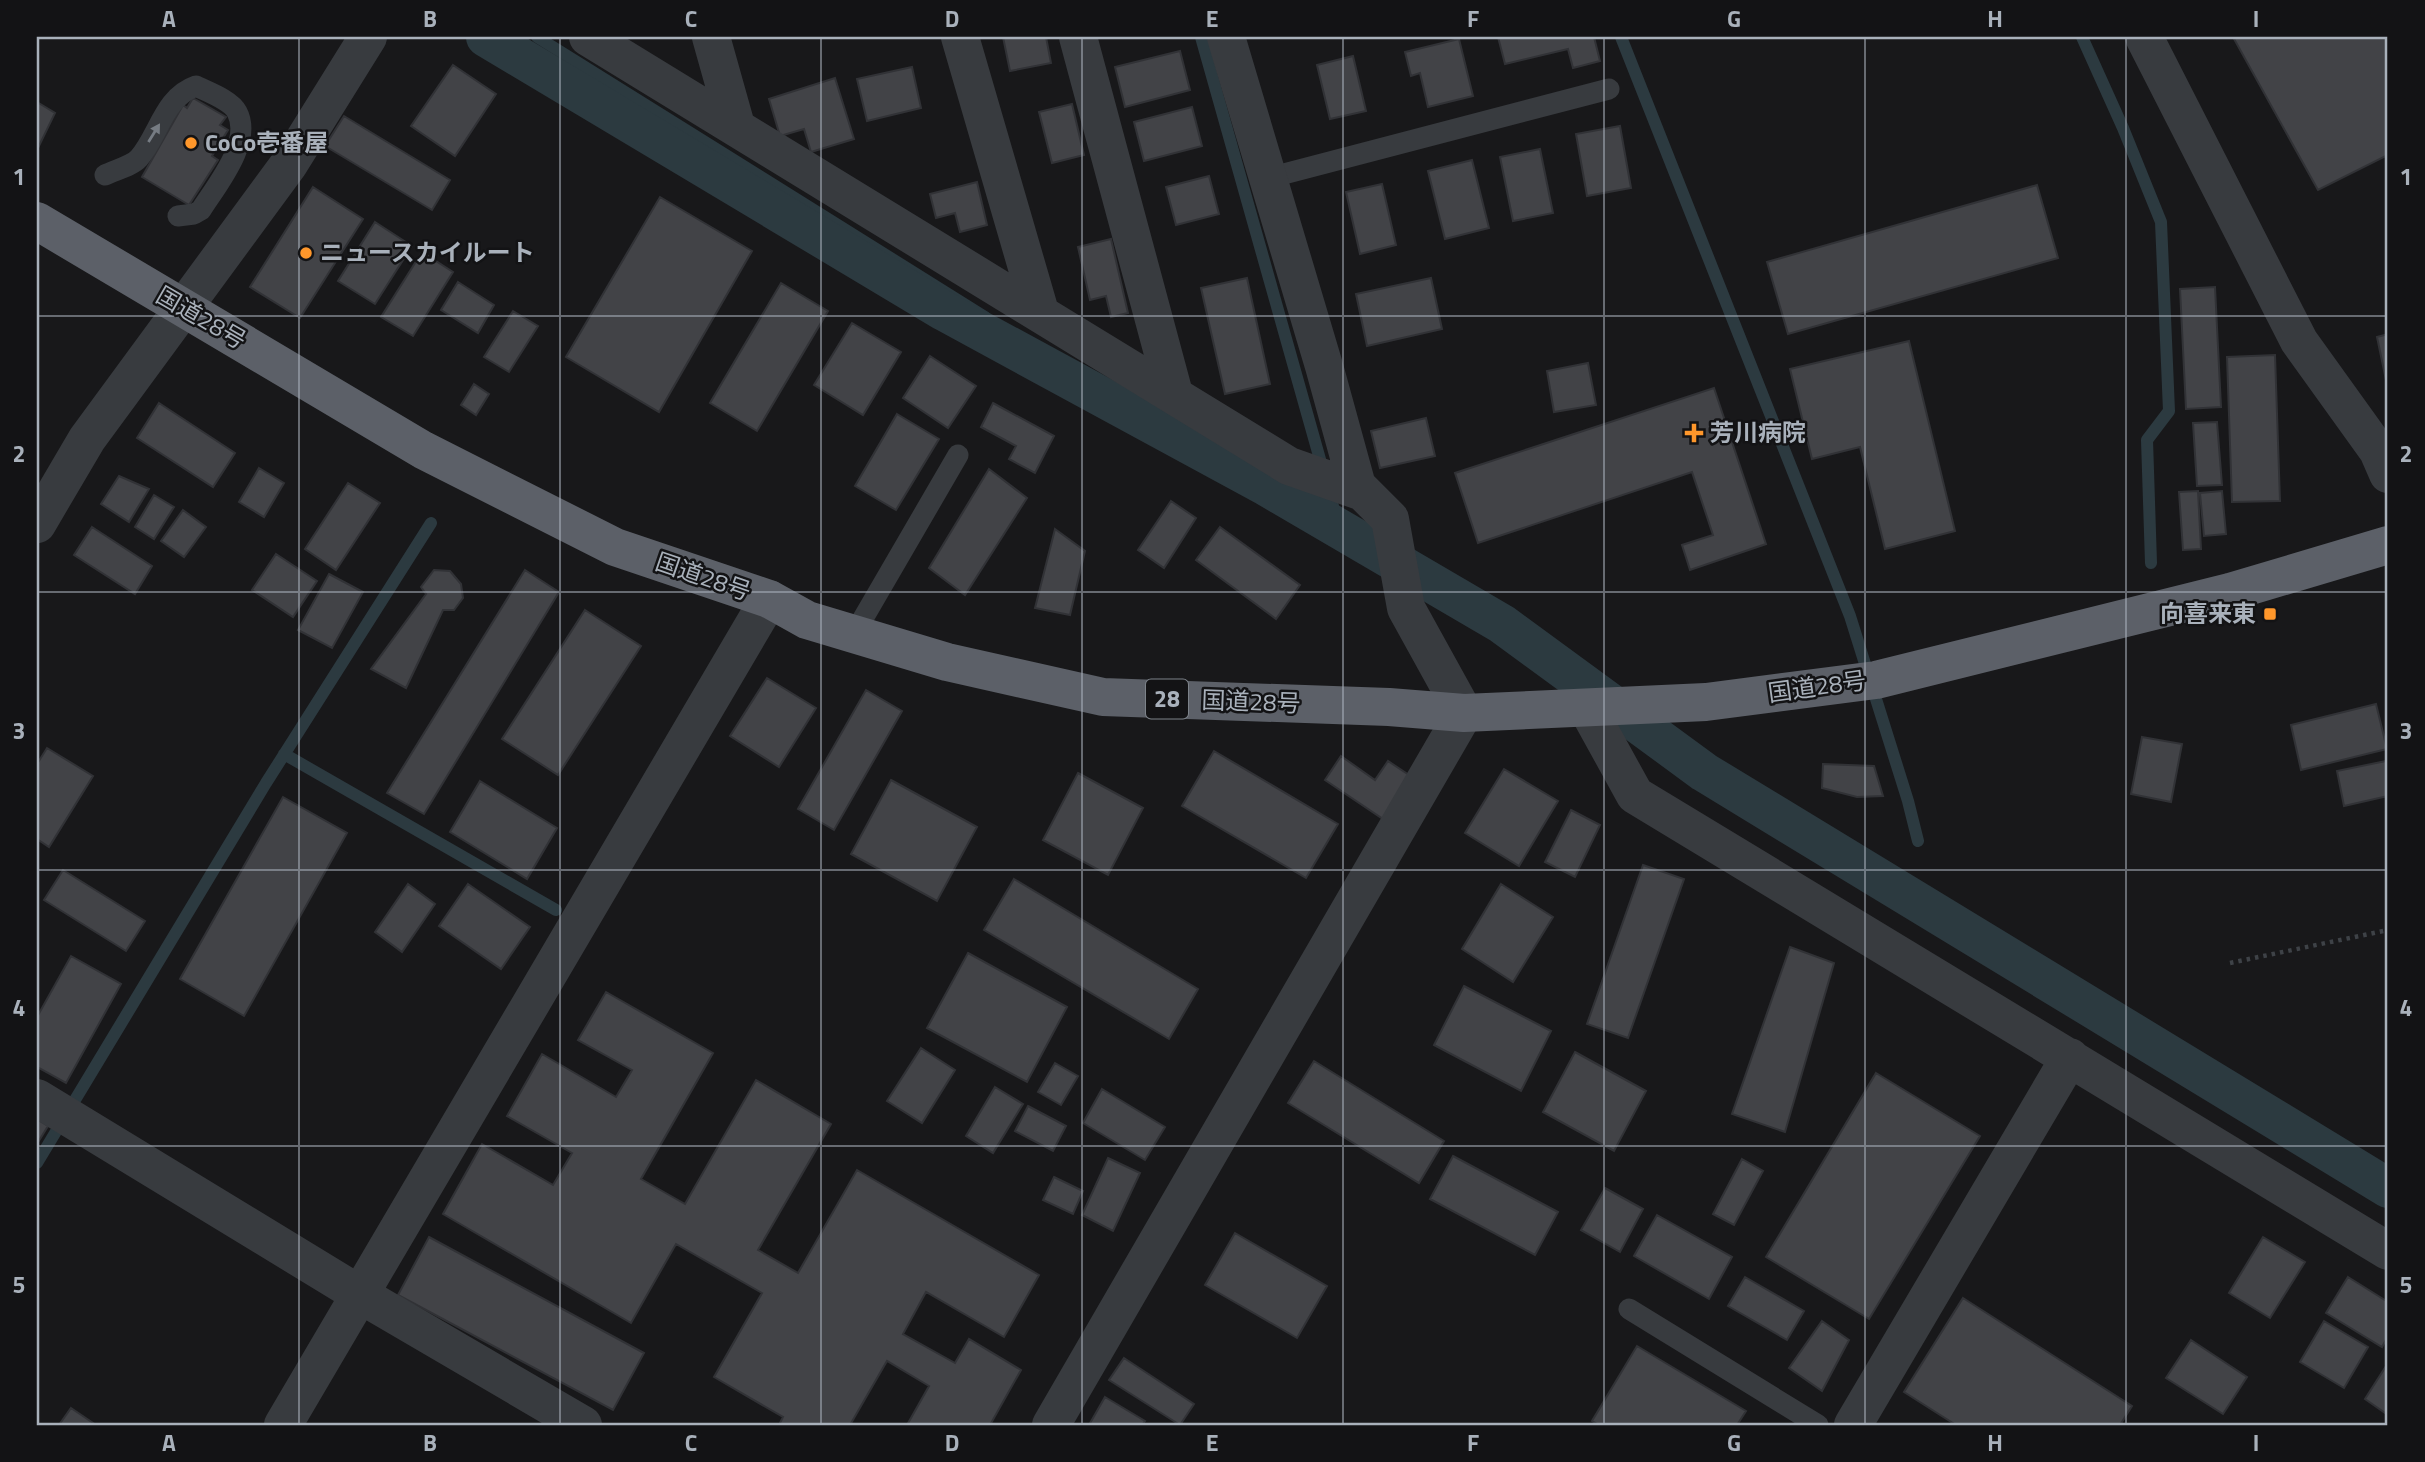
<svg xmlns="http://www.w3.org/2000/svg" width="2425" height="1462" viewBox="0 0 2425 1462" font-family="'Titillium Web','Noto Sans JP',sans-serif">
  <rect width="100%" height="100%" fill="#18181a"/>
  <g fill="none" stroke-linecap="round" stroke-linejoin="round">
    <path stroke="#2c3a40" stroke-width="12" d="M 537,37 L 985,317
      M 1201,37 L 1323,470
      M 1621,37 L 1850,616 L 1908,801 L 1918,841
      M 2082,37 L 2123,128 L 2161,222 L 2169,411 L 2147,440 L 2151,563
      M 1328,488 L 1339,528
      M 284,754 L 556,910
      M 37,1163 L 266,783 L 431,523"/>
    <path stroke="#2c3a40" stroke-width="40" d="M 486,37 L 944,311 L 1266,486 L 1502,624 L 1704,772 L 2388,1188"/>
  </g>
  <path fill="#424347" stroke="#313236" stroke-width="2" d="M 1003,37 L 1046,37 L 1051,63 L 1010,71 Z
    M 1498,37 L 1594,37 L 1600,61 L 1573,68 L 1568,49 L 1505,64 Z
    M 2233,37 L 2388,37 L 2388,155 L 2318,190 Z
    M 1459,39 L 1473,96 L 1428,107 L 1420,73 L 1411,76 L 1405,52 Z
    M 1180,51 L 1190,90 L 1125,107 L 1115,67 Z
    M 1353,56 L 1366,111 L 1330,119 L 1317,65 Z
    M 453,65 L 496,94 L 455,156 L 411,126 Z
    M 912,67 L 921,108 L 867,121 L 857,79 Z
    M 835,78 L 854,139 L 811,152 L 804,129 L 780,136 L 769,99 Z
    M 193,98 L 226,117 L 220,125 L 228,130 L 212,156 L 218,160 L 189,205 L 142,177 L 183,105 L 187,108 Z
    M 37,102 L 55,113 L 37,150 Z
    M 1072,104 L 1084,155 L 1052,163 L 1039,112 Z
    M 1192,107 L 1202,146 L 1144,161 L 1134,122 Z
    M 344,116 L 450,180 L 432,210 L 325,146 Z
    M 1620,126 L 1631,188 L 1587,196 L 1576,134 Z
    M 1540,149 L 1553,213 L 1513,221 L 1500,157 Z
    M 1472,160 L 1489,228 L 1445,239 L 1428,171 Z
    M 1209,176 L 1219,214 L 1176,225 L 1166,187 Z
    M 977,182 L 987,225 L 960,232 L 955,213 L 936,218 L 930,194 Z
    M 1382,184 L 1396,245 L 1360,254 L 1346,192 Z
    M 2037,185 L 2058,258 L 1788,334 L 1767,262 Z
    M 313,187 L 363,219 L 300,318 L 250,287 Z
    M 660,197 L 752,251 L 659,412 L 566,357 Z
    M 375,222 L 412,246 L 375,304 L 338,281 Z
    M 1111,239 L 1128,313 L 1111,317 L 1106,296 L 1090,300 L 1078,247 Z
    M 422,252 L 453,272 L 413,336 L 381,317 Z
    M 1247,278 L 1270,384 L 1225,394 L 1201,288 Z
    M 1431,278 L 1442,329 L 1367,346 L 1356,294 Z
    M 458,282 L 494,305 L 478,333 L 441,310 Z
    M 781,283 L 828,311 L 757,431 L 710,403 Z
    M 2215,287 L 2221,407 L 2186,409 L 2180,289 Z
    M 513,311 L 538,326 L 509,372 L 484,357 Z
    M 852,323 L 901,352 L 863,415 L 814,385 Z
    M 2388,334 L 2388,385 L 2387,385 L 2377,337 Z
    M 1909,341 L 1955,531 L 1885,549 L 1860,447 L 1812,459 L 1790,369 Z
    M 2275,355 L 2280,501 L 2232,502 L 2227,357 Z
    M 930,356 L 976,386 L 948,428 L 903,398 Z
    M 1588,363 L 1596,405 L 1554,412 L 1547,371 Z
    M 474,384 L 489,394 L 476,415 L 461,405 Z
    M 1714,388 L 1766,544 L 1690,570 L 1682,545 L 1713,535 L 1692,472 L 1478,543 L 1455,473 Z
    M 159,403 L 235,453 L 213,487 L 137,438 Z
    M 993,403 L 1054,436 L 1035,473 L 1009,459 L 1016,446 L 981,427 Z
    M 897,414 L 939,439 L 896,510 L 855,486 Z
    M 1426,418 L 1435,456 L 1380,468 L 1371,431 Z
    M 2217,422 L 2222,485 L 2197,486 L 2193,423 Z
    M 259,468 L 284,483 L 264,517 L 239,502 Z
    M 989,469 L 1027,498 L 965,595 L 929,568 Z
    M 119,476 L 149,489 L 129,522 L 101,504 Z
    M 348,483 L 380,503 L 336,570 L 305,549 Z
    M 2198,491 L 2201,549 L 2183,550 L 2179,492 Z
    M 2222,491 L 2226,534 L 2204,536 L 2200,493 Z
    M 154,495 L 174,507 L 154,539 L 135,527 Z
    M 1171,501 L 1196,518 L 1164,568 L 1138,550 Z
    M 183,510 L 206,527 L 184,557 L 161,541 Z
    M 92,527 L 152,566 L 135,594 L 74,555 Z
    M 1220,527 L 1300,585 L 1276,619 L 1196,560 Z
    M 1055,529 L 1085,551 L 1070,615 L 1035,608 Z
    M 276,554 L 317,581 L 293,617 L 252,590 Z
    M 434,570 L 450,571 L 461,584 L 463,598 L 454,610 L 443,610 L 406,688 L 371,669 L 426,594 L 421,587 Z
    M 525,570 L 559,592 L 424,814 L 387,793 Z
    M 329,574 L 363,592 L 332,648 L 298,630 Z
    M 585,610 L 641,646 L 558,775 L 502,739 Z
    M 767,678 L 816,708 L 779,767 L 730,736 Z
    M 866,690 L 902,711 L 834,830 L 798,809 Z
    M 2376,704 L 2387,749 L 2301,770 L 2291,725 Z
    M 2142,737 L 2182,744 L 2171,802 L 2131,794 Z
    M 47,748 L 93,776 L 49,847 L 37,839 L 37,764 Z
    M 1214,751 L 1338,824 L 1306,878 L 1182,806 Z
    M 1341,756 L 1375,780 L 1388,761 L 1412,777 L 1383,819 L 1325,780 Z
    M 2386,761 L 2388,796 L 2344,806 L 2337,771 Z
    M 1823,764 L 1874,766 L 1883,796 L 1857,797 L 1822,788 Z
    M 1504,769 L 1558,801 L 1519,866 L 1465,833 Z
    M 1078,773 L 1143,808 L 1108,875 L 1043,840 Z
    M 891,780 L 977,827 L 937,901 L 851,854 Z
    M 480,781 L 557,828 L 527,879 L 450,832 Z
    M 283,797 L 347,833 L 244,1016 L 180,979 Z
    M 1571,810 L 1600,825 L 1575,877 L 1545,862 Z
    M 1643,865 L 1684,879 L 1628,1038 L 1587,1024 Z
    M 63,870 L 145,921 L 126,951 L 44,900 Z
    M 1014,879 L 1198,989 L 1169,1039 L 984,930 Z
    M 408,884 L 435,904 L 402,952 L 375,932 Z
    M 468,884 L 530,927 L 501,969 L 439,926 Z
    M 1501,884 L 1553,917 L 1513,982 L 1462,949 Z
    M 1790,947 L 1834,963 L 1785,1132 L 1732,1114 Z
    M 968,953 L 1067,1007 L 1027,1082 L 927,1028 Z
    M 71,956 L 121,984 L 66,1083 L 37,1067 L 37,1017 Z
    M 1464,986 L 1551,1031 L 1521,1091 L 1434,1045 Z
    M 606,992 L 713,1053 L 641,1179 L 685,1204 L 756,1080 L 831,1124 L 758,1250 L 798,1273 L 857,1170 L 1039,1275 L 1004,1337 L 926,1292 L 903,1334 L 955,1363 L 969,1339 L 1021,1370 L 990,1425 L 907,1425 L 929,1386 L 887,1361 L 850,1425 L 779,1425 L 783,1417 L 714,1377 L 762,1293 L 676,1244 L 631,1323 L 443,1214 L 482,1144 L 553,1185 L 572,1153 L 507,1116 L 542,1054 L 616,1097 L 632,1070 L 578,1040 Z
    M 921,1048 L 955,1070 L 922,1123 L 887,1101 Z
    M 1575,1052 L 1646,1091 L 1614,1151 L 1543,1112 Z
    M 1314,1061 L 1444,1141 L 1419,1183 L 1288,1103 Z
    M 1055,1063 L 1078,1076 L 1061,1105 L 1038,1092 Z
    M 1876,1073 L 1980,1136 L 1869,1319 L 1766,1257 Z
    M 995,1087 L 1023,1104 L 993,1153 L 966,1136 Z
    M 1102,1089 L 1165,1127 L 1145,1160 L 1083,1123 Z
    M 1028,1106 L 1066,1126 L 1053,1151 L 1015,1131 Z
    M 37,1119 L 48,1126 L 37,1144 Z
    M 1453,1156 L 1558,1212 L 1535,1255 L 1430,1199 Z
    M 1108,1158 L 1140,1173 L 1113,1231 L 1082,1215 Z
    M 1742,1159 L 1763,1171 L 1734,1225 L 1713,1214 Z
    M 1054,1177 L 1083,1191 L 1073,1214 L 1043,1200 Z
    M 1605,1188 L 1643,1209 L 1620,1252 L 1581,1230 Z
    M 1657,1215 L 1732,1257 L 1709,1299 L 1634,1256 Z
    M 1235,1233 L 1327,1286 L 1297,1338 L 1205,1285 Z
    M 429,1237 L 644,1353 L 613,1410 L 398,1295 Z
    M 2263,1237 L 2305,1262 L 2270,1318 L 2229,1293 Z
    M 1745,1277 L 1804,1311 L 1787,1340 L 1728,1306 Z
    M 2348,1277 L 2388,1302 L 2388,1336 L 2382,1347 L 2326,1313 Z
    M 1963,1298 L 2132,1406 L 2120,1425 L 1956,1425 L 1904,1392 Z
    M 1822,1321 L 1849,1340 L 1822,1391 L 1789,1368 Z
    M 2324,1321 L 2368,1347 L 2344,1388 L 2300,1362 Z
    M 2191,1340 L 2247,1377 L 2223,1414 L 2166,1378 Z
    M 1637,1346 L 1746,1411 L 1737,1425 L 1599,1425 L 1592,1421 Z
    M 1124,1358 L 1194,1404 L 1180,1425 L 1109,1380 Z
    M 2388,1363 L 2388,1415 L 2365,1399 Z
    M 1105,1397 L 1145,1421 L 1142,1425 L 1089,1425 Z
    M 71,1408 L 96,1425 L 59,1425 Z"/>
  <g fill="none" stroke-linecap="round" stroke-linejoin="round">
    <path stroke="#3e4247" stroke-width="4.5" stroke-dasharray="3.5 5" stroke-linecap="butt" d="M 2230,963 L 2388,930"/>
    <path stroke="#383b3f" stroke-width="21" d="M 105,175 C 115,170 132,166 139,158 C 159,135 164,97 196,86 C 208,92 231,100 237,112 C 253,142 216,186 201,210 L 194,214 L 178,216
      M 1268,178 L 1609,89
      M 854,634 L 958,455
      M 1629,1309 L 1818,1425"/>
    <path stroke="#383b3f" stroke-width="38" d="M 588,37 L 1289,466 L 1363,492
      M 711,37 L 736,126
      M 960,37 L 1040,312
      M 1078,37 L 1174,394
      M 1226,37 L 1324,366 L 1357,486 L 1390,519 L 1406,608 L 1464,713
      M 37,524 L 87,439 L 289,164 L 368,37
      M 1587,708 L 1635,795 L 2388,1251
      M 37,1098 L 359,1294 L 583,1425
      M 283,1425 L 769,599
      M 1853,1425 L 2070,1057"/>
    <path stroke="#383b3f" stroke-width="38" d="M 2144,37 L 2299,341 L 2378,451 L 2388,474
      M 1051,1425 L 1464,713"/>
    <path stroke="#5c6068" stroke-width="38" d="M 37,221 L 423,450 L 615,547 L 769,599 L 807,620 L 947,662 L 1103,697 L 1389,707 L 1464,713 L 1706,702 L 1876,680 L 2230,592 L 2388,545"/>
  </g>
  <defs><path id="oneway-solid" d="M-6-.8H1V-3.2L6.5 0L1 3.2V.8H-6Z" transform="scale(1.75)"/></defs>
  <use fill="#767c83" href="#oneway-solid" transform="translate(154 133) rotate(-58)"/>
  <path fill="none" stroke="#a9b1bb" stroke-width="2" stroke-opacity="0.55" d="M 299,37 L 299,1425M 560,37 L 560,1425M 821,37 L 821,1425M 1082,37 L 1082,1425M 1343,37 L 1343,1425M 1604,37 L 1604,1425M 1865,37 L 1865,1425M 2126,37 L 2126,1425M 37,316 L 2388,316M 37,592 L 2388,592M 37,870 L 2388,870M 37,1146 L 2388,1146"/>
  <g fill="#ff972b" stroke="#131315" stroke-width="2.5">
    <circle cx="191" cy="143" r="7"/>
    <circle cx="306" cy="253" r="7"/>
    <path d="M1690.5 422.5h7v7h7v7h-7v7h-7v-7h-7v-7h7z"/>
    <rect x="2263" y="607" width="14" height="14" rx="3.5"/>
  </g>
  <g text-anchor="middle" stroke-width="5" stroke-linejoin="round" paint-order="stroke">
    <rect fill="#131315" stroke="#7c8289" stroke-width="2" x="1146" y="679.5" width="42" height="39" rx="5"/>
    <g font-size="23" font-weight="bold" fill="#a9b1bb">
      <text x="1167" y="707">28</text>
    </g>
    <g font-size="24" font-weight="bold" fill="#a9b1bb" stroke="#131315" text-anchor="start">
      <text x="205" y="151">CoCo壱番屋</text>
      <text x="320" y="261">ニュースカイルート</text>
      <text x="1710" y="441">芳川病院</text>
      <text x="2256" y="622" text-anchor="end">向喜来東</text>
    </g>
    <g font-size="24" fill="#a9b1bb" stroke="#131315">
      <text transform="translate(201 318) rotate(30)" y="8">国道28号</text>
      <text transform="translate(703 577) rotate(19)" y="8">国道28号</text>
      <text transform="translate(1817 687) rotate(-8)" y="8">国道28号</text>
      <text transform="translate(1251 702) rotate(2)" y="8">国道28号</text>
    </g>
  </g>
  <rect width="2425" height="1462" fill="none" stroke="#131315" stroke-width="77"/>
  <rect x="38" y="38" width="2348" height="1386" fill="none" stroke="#a9b1bb" stroke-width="2.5"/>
  <g font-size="23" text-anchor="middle" font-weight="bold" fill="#a9b1bb">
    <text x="169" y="27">A</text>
    <text x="430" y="27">B</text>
    <text x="691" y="27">C</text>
    <text x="952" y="27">D</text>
    <text x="1212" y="27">E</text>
    <text x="1473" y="27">F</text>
    <text x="1734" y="27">G</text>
    <text x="1995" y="27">H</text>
    <text x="2256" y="27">I</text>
    <text x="19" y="185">1</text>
    <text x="2406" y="185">1</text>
    <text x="19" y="462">2</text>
    <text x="2406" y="462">2</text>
    <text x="19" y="739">3</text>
    <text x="2406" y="739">3</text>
    <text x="19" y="1016">4</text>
    <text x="2406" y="1016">4</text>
    <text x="19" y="1293">5</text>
    <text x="2406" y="1293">5</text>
    <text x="169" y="1451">A</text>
    <text x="430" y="1451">B</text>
    <text x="691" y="1451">C</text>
    <text x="952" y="1451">D</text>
    <text x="1212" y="1451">E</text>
    <text x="1473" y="1451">F</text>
    <text x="1734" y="1451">G</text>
    <text x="1995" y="1451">H</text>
    <text x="2256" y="1451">I</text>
  </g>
</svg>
